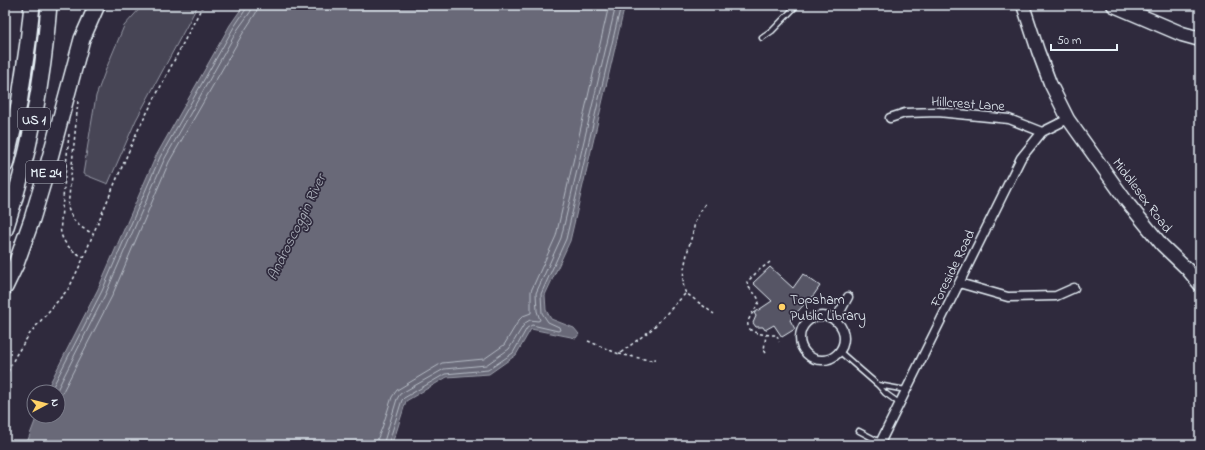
<svg xmlns="http://www.w3.org/2000/svg" width="1205" height="450" viewBox="0 0 1205 450" font-family="'Indie Flower',sans-serif">
  <rect width="100%" height="100%" fill="#2f2a3d"/>
  <filter id="ink" filterUnits="userSpaceOnUse"><feTurbulence type="fractalNoise" baseFrequency=".025" numOctaves="2"/><feDisplacementMap in="SourceGraphic" scale="8" xChannelSelector="R" yChannelSelector="G"/><feConvolveMatrix kernelMatrix="1 2 1 2 8 2 1 2 1" color-interpolation-filters="sRGB"/></filter>
  <g filter="url(#ink)">
    <path fill="#464455" stroke="#979aa6" d="M 143,5 L 198,5 L 136,120 L 108,184 L 83,174 L 96,96 L 106,69 L 124,26 Z"/>
    <path fill="#696978" stroke="#9c9fab" d="M 244,5 L 625,5 L 570,241 L 545,295 L 546,310 L 551,319 L 574,328 L 579,334 L 576,338 L 531,329 L 516,355 L 489,374 L 447,377 L 406,401 L 396,433 L 391,445 L 26,445 L 37,416 L 58,416 L 58,392 L 46,392 L 49,385 L 98,289 L 156,156 L 230,25 Z"/>
    <g fill="none" stroke-linecap="round" stroke-linejoin="round">
      <path stroke="#b5bbc5" stroke-width="1" d="M 50,392 L 102,291 L 160,157 L 234,27 L 246,9 L 247,5
        M 56,392 L 106,293 L 164,160 L 238,29 L 251,11 L 252,5
        M 58,401 L 112,296 L 169,162 L 243,33 L 256,13 L 258,5
        M 377,445 L 377,440 L 382,428 L 392,397 L 397,390 L 442,363 L 484,359 L 504,345 L 519,320 L 523,316 L 531,313 L 531,291 L 556,236 L 609,5
        M 383,445 L 397,399 L 400,394 L 444,369 L 486,365 L 509,349 L 525,323 L 530,320 L 538,321 L 540,320 L 537,311 L 536,293 L 561,238 L 616,5
        M 388,445 L 402,400 L 404,398 L 445,374 L 488,370 L 513,353 L 527,328 L 532,325 L 558,331 L 560,330 L 559,327 L 548,322 L 542,313 L 541,294 L 566,239 L 621,5"/>
    </g>
    <path fill="#575565" stroke="#e8f1f8" d="M 770,267 L 793,288 L 803,274 L 820,286 L 811,299 L 810,298 L 790,320 L 795,329 L 782,337 L 774,325 L 765,330 L 763,327 L 756,327 L 753,323 L 756,316 L 754,313 L 772,301 L 753,283 Z"/>
    <g fill="none" stroke-linecap="round" stroke-linejoin="round">
      <defs>
        <path id="service" d="M 762,38 L 772,31 L 797,5
          M 839,351 L 878,385 L 885,393 L 899,403
          M 878,385 L 906,390
          M 859,431 L 880,442"/>
        <path id="minor" d="M 890,118 L 905,113 L 938,112 L 1009,119 L 1042,132
          M 959,283 L 1008,297 L 1056,296 L 1074,288
          M800 338a22 22 0 1 1 44 0a22 22 0 1 1-44 0Z
          M 835,321 L 848,297
          M 879,445 L 1021,158 L 1042,132 L 1068,119"/>
        <path id="secondary" d="M 1023,5 L 1038,51 L 1050,83 L 1068,119 L 1127,202 L 1162,245 L 1187,269 L 1200,285"/>
        <path id="trunk" d="M 1114,5 L 1182,34 L 1200,39"/>
        <path id="motorway" d="M 5,165 L 19,104 L 28,42 L 32,5
          M 5,230 C 29,157 43,82 49,5
          M 5,287 L 16,264 L 32,219 L 45,176 L 82,39 L 97,5"/>
      </defs>
      <use href="#service" stroke="#e8f1f8" stroke-width="7"/>
      <use href="#minor" stroke="#e8f1f8" stroke-width="11"/>
      <use href="#secondary" stroke="#e8f1f8" stroke-width="15"/>
      <use href="#trunk" stroke="#e8f1f8" stroke-width="17"/>
      <use href="#motorway" stroke="#e8f1f8" stroke-width="18"/>
      <path stroke="#e8f1f8" stroke-width="1.5" stroke-dasharray="3 3" stroke-linecap="butt" d="M 78,101 L 68,208 C 73,222 79,227 92,233
        M 69,134 L 61,220 C 61,224 60,229 61,233 C 63,244 74,253 84,257
        M 705,204 C 702,209 698,215 696,220 C 694,224 694,229 693,232 C 689,246 678,282 686,293 L 714,314
        M 770,262 L 758,271 L 747,282 C 748,291 758,293 759,302 C 756,308 752,313 749,319 C 742,335 768,335 777,335 L 779,342
        M 588,341 L 619,354 L 652,329 L 686,293
        M 766,353 L 764,350 L 766,335
        M 619,354 L 649,360 L 656,359
        M 5,377 L 16,355 L 31,332 L 69,288 L 84,257 L 93,234 L 137,132 L 203,5"/>
      <use href="#service" stroke="#2f2a3d" stroke-width="4"/>
      <use href="#minor" stroke="#2f2a3d" stroke-width="8"/>
      <use href="#secondary" stroke="#2f2a3d" stroke-width="12"/>
      <use href="#trunk" stroke="#2f2a3d" stroke-width="14"/>
      <use href="#motorway" stroke="#2f2a3d" stroke-width="15"/>
    </g>
  </g>
  <circle fill="#ffd166" stroke="#2f2a3d" stroke-width="1.5" cx="782" cy="307" r="4"/>
  <g text-anchor="middle" stroke-width="3.5" stroke-linejoin="round" paint-order="stroke">
    <g fill="#2f2a3d" stroke="#b0b5c0" stroke-width="1">
      <rect x="18" y="108" width="32" height="22" rx="3"/>
      <rect x="26" y="161" width="40" height="22" rx="3"/>
    </g>
    <g font-size="13" font-weight="bold" fill="#e8f1f8">
      <text x="34" y="124">US 1</text>
      <text x="46" y="177">ME 24</text>
    </g>
    <g font-size="14" fill="#e8f1f8" stroke="#2f2a3d">
      <text transform="translate(968 103) rotate(4)" y="5">Hillcrest Lane</text>
      <text transform="translate(1143 195) rotate(53)" y="5">Middlesex Road</text>
      <text transform="translate(952 268) rotate(-64)" y="5">Foreside Road</text>
    </g>
    <g font-size="14" fill="#e8f1f8" stroke="#2f2a3d" text-anchor="start">
      <text x="790" y="304">Topsham<tspan x="790" dy="16">Public Library</tspan></text>
    </g>
    <g font-size="15" font-style="italic" fill="#afb4be" stroke="#2f2a3d">
      <text transform="translate(296 227) rotate(-64)" y="5">Androscoggin River</text>
    </g>
  </g>
  <rect width="1205" height="450" fill="none" stroke="#2f2a3d" stroke-width="20"/>
  <rect x="10" y="10" width="1185" height="430" fill="none" stroke="#e8f1f8" stroke-width="1.5" filter="url(#ink)"/>
  <g transform="translate(46 404) rotate(83)"><circle r="19" fill="#2f2a3d" stroke="#797a88"/>
  <path d="M0-3L7 15L0 10L-7 15Z" fill="#ffd166"/>
  <text y="-6" font-size="11" font-weight="bold" text-anchor="middle" fill="#e8f1f8">N</text>
  </g>
  <path d="M1051 44v6h66v-6" fill="none" stroke="#e8f1f8" stroke-width="2"/>
  <text x="1057" y="44" font-size="12" fill="#e8f1f8" stroke="#2f2a3d" stroke-width="3" paint-order="stroke">50 m</text>
</svg>
